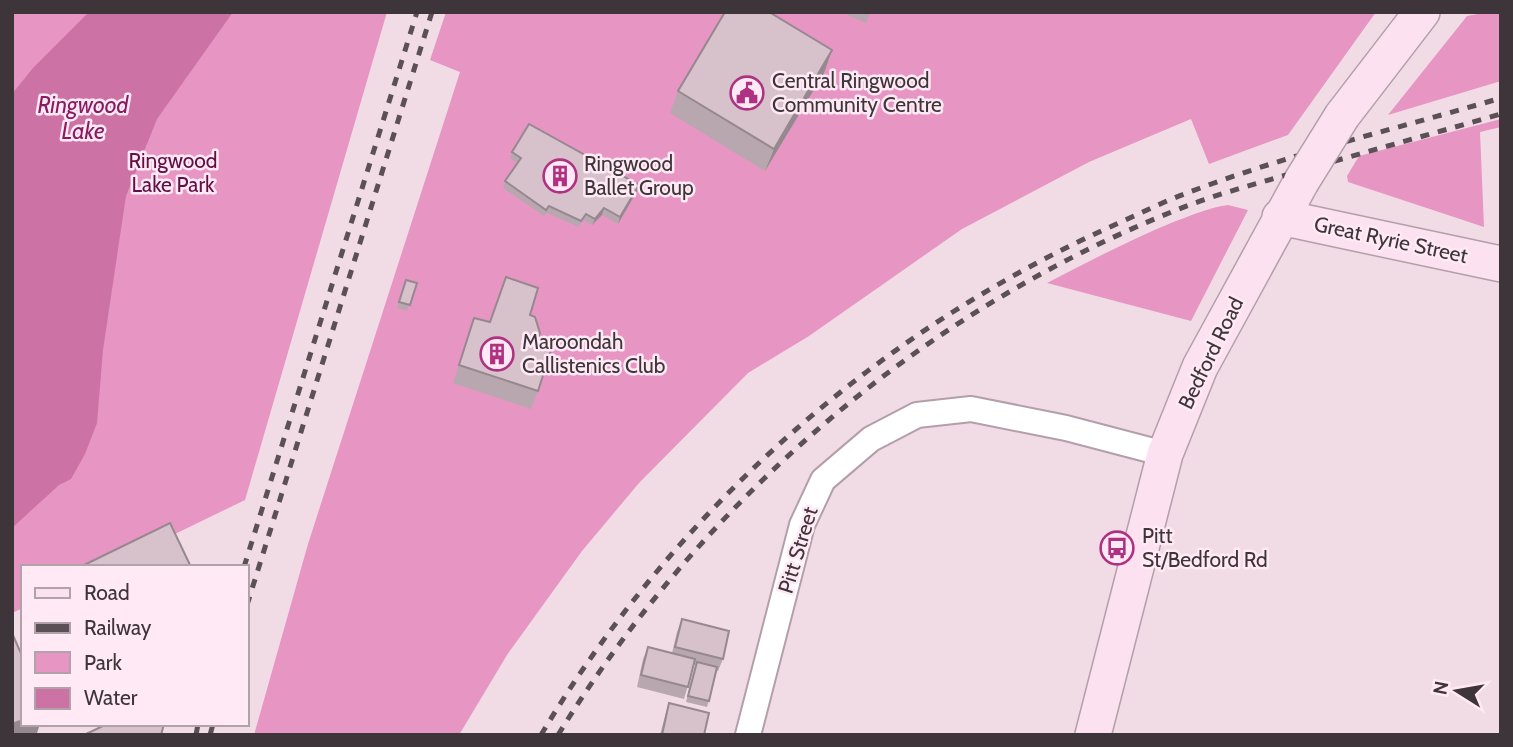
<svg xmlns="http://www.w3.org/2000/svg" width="1513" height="747" viewBox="0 0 1513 747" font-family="Cabin,sans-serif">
  <rect width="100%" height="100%" fill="#f1dce6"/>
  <path fill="#e795c2" d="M 12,12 L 387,12 L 245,500 L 107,567 L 23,567 L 23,608 L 12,613 Z
    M 446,12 L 1376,12 L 1288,135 L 1209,164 L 1191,119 L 1089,162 L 962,229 L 809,336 L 748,373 L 639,483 L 582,551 L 507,655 L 459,735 L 254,735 L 308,544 L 460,72 L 430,60 Z
    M 1488,12 L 1501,12 L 1501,81 L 1388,115 L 1467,16 Z
    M 1501,119 L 1501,127 L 1480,132 L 1484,227 L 1348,182 L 1347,176 L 1359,156 Z
    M 1228,205 L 1248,210 L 1191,321 L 1047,283 C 1087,262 1128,241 1171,223 C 1190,216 1207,208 1228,205 Z"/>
  <path fill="#cc72a5" d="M 89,12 L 233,12 L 157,119 L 126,196 L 103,350 L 97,423 L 85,454 L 71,479 L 59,485 L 12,528 L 12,94 L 33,68 Z"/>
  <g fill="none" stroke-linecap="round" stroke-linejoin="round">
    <defs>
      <path id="street" d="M 748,735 L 802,525 L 823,480 L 871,439 L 917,415 L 971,409 L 1066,428 L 1165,454"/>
      <path id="secondary" d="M 1342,116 L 1422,12
        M 1280,217 L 1501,264
        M 1093,735 L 1165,454 L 1200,367 L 1301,182"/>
    </defs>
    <use href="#street" stroke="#b39fa9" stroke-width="28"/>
    <use href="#secondary" stroke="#b39fa9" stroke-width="38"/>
    <use href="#street" stroke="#fff" stroke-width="24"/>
    <use href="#secondary" stroke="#fce1f0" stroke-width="35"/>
    <path stroke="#5a5055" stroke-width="5" stroke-dasharray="9 9" stroke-linecap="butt" d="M 244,567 L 417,12
      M 247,605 L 432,12
      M 196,735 L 198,724
      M 210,735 L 213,724
      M 541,735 C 676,508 881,328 1121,222 C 1143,212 1165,201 1187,193 C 1289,154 1396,129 1501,98
      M 558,735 C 705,496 930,304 1192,204 C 1225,192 1259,183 1293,173 C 1362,153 1431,134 1501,114"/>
    <defs>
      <path id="secondary-bridge" d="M 1301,182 L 1342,116"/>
    </defs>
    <use href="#secondary-bridge" stroke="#b39fa9" stroke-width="38" stroke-linecap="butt"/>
    <use href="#secondary-bridge" stroke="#fce1f0" stroke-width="35"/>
  </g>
  <path fill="#b9a7af" d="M 848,12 L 870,12 L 866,23 L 847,15 Z
    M 832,50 L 824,73 L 765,171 L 670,113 L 678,91 Z
    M 512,152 L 639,185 L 637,191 L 618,224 L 602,215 L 592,225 L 583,220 L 579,227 L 547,213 L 544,216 L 503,188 L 505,181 L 517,163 L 510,158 Z
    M 406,280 L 417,283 L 407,311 L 397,308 Z
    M 530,315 L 538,338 L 538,391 L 531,409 L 453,383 L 474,318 L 490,322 Z
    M 682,619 L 723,659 L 718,671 L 717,671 L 707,707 L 686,702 L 695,665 L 694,665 L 684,699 L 637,687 L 643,659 L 648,647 L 672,653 L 677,632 Z
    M 669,703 L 704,735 L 660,735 L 665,716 Z"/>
  <path fill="#96888f" d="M 832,50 L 824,73 L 765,171 L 774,149 Z
    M 639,185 L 637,191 L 618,224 L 620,217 Z
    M 604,208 L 602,215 L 592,225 L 595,219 Z
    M 23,720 L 23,724 L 40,724 L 37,733 L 32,735 L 12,735 L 12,724 Z"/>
  <path fill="#d7c2cc" stroke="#96888f" stroke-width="2" d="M 725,12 L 769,12 L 832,50 L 774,149 L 678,91 Z
    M 529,124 L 639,185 L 620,217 L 604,208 L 595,219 L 586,214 L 581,221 L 549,206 L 546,210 L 505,181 L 521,158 L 512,152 Z
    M 506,277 L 538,288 L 530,315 L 535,317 L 540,333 L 538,338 L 553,344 L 538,391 L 459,365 L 474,318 L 490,322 Z
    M 406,280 L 417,283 L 410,305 L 399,302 Z
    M 170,523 L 191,567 L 80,567 Z
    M 682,619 L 729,631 L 723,659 L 675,647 Z
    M 12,633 L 23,658 L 23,720 L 12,724 Z
    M 648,647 L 695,659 L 688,687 L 641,675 Z
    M 697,662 L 717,667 L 709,701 L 688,696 Z
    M 669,703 L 709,713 L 704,735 L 662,735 Z
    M 107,724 L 164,724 L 161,735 L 84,735 Z"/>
  <defs>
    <symbol id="civic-ring" viewBox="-11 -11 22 22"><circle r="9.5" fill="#ffe9f4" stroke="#af3181" stroke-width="1.5"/><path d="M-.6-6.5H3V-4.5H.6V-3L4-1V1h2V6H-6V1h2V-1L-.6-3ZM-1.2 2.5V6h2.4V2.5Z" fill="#af3181"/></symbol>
    <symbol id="building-ring" viewBox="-11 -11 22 22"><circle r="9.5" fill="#ffe9f4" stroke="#af3181" stroke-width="1.5"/><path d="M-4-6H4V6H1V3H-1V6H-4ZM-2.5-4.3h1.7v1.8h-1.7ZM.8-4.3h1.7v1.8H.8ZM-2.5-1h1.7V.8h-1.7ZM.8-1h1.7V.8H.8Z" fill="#af3181"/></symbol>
    <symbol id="bus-ring" viewBox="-11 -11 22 22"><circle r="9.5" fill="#ffe9f4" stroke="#af3181" stroke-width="1.5"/><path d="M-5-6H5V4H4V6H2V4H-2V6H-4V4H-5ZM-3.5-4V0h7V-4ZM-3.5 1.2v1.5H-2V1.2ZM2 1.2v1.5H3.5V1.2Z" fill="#af3181"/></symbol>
  </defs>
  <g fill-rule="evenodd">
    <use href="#civic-ring" x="728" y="74" width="38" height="38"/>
    <use href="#building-ring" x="541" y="157" width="38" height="38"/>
    <use href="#building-ring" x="478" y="335" width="38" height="38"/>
    <use href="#bus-ring" x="1098" y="529" width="38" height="38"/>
  </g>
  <g text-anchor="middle" stroke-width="5" stroke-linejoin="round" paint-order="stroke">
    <g font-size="21" fill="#3d3539" stroke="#ffe9f4" text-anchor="start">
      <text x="772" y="88">Central Ringwood<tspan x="772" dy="24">Community Centre</tspan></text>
      <text x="584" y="171">Ringwood<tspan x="584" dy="24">Ballet Group</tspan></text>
      <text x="522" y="349">Maroondah<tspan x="522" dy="24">Callistenics Club</tspan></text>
      <text x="1142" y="543">Pitt<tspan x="1142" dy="24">St/Bedford Rd</tspan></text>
    </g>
    <g font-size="21" fill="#620f45" stroke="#ffe9f4">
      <text x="173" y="168">Ringwood<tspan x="173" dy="24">Lake Park</tspan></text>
    </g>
    <g font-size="21" fill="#3d3539" stroke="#ffe9f4">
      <text transform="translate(1391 240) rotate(12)" y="7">Great Ryrie Street</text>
      <text transform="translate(1211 353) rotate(-64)" y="7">Bedford Road</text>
      <text transform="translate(798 550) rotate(-73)" y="7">Pitt Street</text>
    </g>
    <g font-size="23" font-style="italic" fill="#881b62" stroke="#ffe9f4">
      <text x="83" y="113">Ringwood<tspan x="83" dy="26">Lake</tspan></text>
    </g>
  </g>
  <rect width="1513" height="747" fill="none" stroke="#3d3539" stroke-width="28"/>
  <rect x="21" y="565" width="228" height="161" fill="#ffe9f4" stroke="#b1a1a9" stroke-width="2"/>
  <rect x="35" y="588" width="35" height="10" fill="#fce1f0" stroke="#b1a1a9" stroke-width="2"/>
  <text x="84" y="600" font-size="21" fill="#3d3539">Road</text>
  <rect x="35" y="623" width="35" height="10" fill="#5a5055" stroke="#b1a1a9" stroke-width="2"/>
  <text x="84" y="635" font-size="21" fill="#3d3539">Railway</text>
  <rect x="35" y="652" width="35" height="21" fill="#e795c2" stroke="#b1a1a9" stroke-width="2"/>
  <text x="84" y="670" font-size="21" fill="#3d3539">Park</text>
  <rect x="35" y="688" width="35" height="21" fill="#cc72a5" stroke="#b1a1a9" stroke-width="2"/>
  <text x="84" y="705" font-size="21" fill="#3d3539">Water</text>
  <g transform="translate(1457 691) rotate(281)" stroke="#ffe9f4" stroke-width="5" paint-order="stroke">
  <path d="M0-5L12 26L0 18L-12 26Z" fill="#3d3539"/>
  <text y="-10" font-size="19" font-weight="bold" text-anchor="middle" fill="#3d3539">N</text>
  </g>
</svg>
